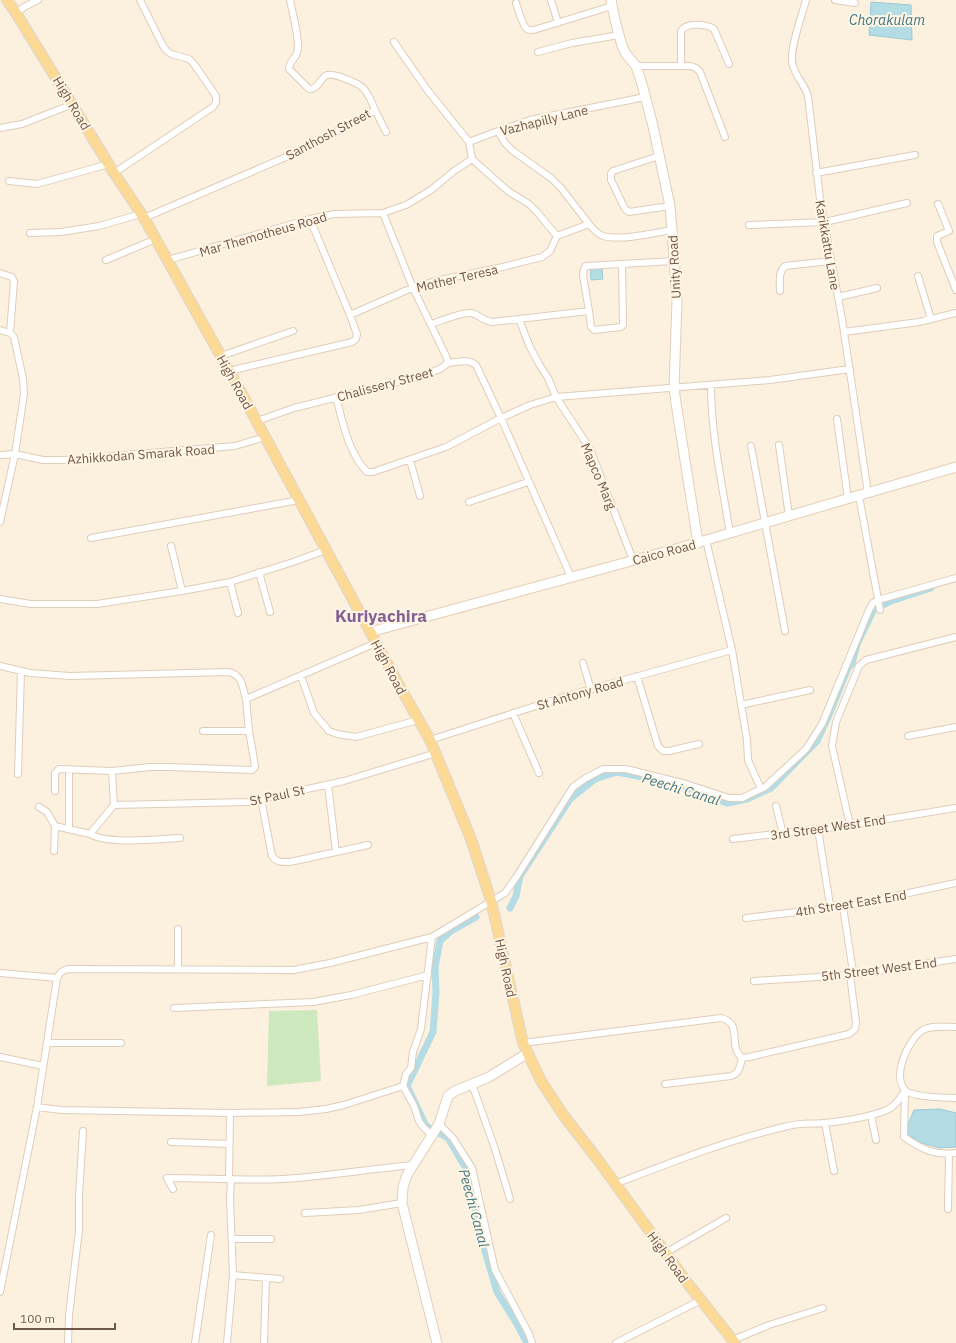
<svg xmlns="http://www.w3.org/2000/svg" width="956" height="1343" viewBox="0 0 956 1343" font-family="'IBM Plex Sans',sans-serif">
  <rect width="100%" height="100%" fill="#fcf1de"/>
  <path fill="#cde9bd" d="M 317,1010 L 321,1081 L 267,1086 L 269,1011 Z"/>
  <path fill="#b3dce5" stroke="#9acbd6" d="M 871,2 L 911,5 L 912,40 L 869,35 Z
    M 602,267 L 603,279 L 591,280 L 590,268 Z
    M 940,1109 L 956,1113 L 956,1147 L 940,1148 L 918,1142 L 905,1131 L 914,1110 Z"/>
  <g fill="none" stroke-linecap="round" stroke-linejoin="round">
    <path stroke="#b3dce5" stroke-width="7" d="M 676,784 L 727,803 L 747,799 L 771,788 L 817,741 L 829,715 L 848,668 L 852,663 L 857,644 L 874,609 L 891,601 L 931,588
      M 510,908 L 516,896 L 520,876 L 570,799 L 595,779 L 617,772 L 648,778
      M 476,917 L 451,931 L 440,941 L 435,967 L 436,993 L 433,1032 L 407,1086 L 426,1126 L 448,1138 L 467,1170 L 481,1237 L 497,1292 L 517,1324 L 527,1343"/>
    <defs>
      <path id="street" d="M 551,0 L 558,23
        M 806,0 C 802,15 788,53 793,66 C 796,77 805,85 808,96 L 820,199 L 842,319 L 868,493
        M 835,0 L 855,3
        M 516,3 C 518,9 522,25 527,29 C 530,31 534,30 537,29 L 612,6
        M 16,13 L 24,7 L 38,0
        M 394,42 L 428,91 L 469,142
        M 538,52 L 572,43 L 619,35
        M 636,66 L 691,66 L 696,68 L 700,72 L 725,137
        M 681,66 L 681,31 C 686,22 707,24 714,29 L 729,64
        M 375,110 L 386,132
        M 0,128 L 22,124 L 73,104
        M 469,142 L 498,131 L 530,120 L 645,97
        M 659,156 L 613,171 L 611,174 L 611,180 L 625,209 L 629,212 L 670,206
        M 472,159 L 508,191 L 529,204 L 537,212 L 557,236 L 589,224 L 561,188 L 551,178 L 513,151 L 505,143 L 498,131
        M 114,173 L 213,107 L 216,102 L 216,96 L 194,64 L 189,59 L 171,54 L 166,50 L 162,44 L 140,0
        M 816,173 L 915,155
        M 9,181 L 37,184 L 109,164
        M 938,204 L 949,231 L 937,236 L 937,242 L 956,290
        M 383,213 L 413,288 L 446,356 L 448,363
        M 144,218 L 307,148 L 375,110 C 372,103 369,94 363,88 C 358,83 331,71 325,76 C 320,80 317,90 309,89 L 289,69 C 289,62 295,59 297,53 C 301,42 292,12 290,0
        M 589,224 C 593,229 597,234 603,236 C 620,241 655,233 672,230
        M 749,225 L 825,222 L 907,203
        M 30,233 L 61,232 L 99,226 L 141,214
        M 106,260 L 156,239
        M 168,260 L 310,219 L 334,214 L 383,213 L 406,205 L 431,190 L 454,171 L 472,159 L 469,142
        M 0,273 L 12,277 L 14,281 L 10,333
        M 918,276 L 931,319
        M 780,291 C 780,282 778,272 785,266 L 831,261
        M 838,297 L 877,288
        M 589,311 L 591,327 L 594,330 L 621,327 L 623,325 L 622,265
        M 350,315 L 407,290 L 435,281 L 503,267 L 542,257 L 550,251 L 557,236
        M 519,319 L 529,345 L 539,364 L 548,378 L 556,397 L 590,449 L 633,560
        M 431,324 C 441,321 461,312 471,313 C 478,314 482,320 492,322 L 589,311 L 583,275 L 584,269 L 586,266 L 674,261
        M 0,330 L 10,333 L 14,337 L 23,379 L 24,394 L 15,454 L 0,522
        M 844,332 L 919,322 L 956,313
        M 221,356 L 293,331
        M 229,371 L 352,342 L 356,339 L 357,334 L 350,315 L 310,219
        M 711,385 C 711,434 722,484 730,533
        M 837,419 L 848,499
        M 257,421 L 294,408 L 422,376 L 440,369 L 448,363 L 464,361 L 471,362 L 476,365 L 501,418 L 446,447 L 373,472 L 367,472 C 348,452 343,423 336,397
        M 779,445 L 789,516
        M 751,446 L 785,631
        M 0,455 L 15,454 L 43,460 L 64,460 L 235,446 L 265,437
        M 410,460 L 420,496
        M 859,496 L 880,610
        M 469,502 L 528,482
        M 91,538 L 299,500
        M 706,540 L 732,650 L 747,740 L 748,760 L 761,789
        M 171,546 L 182,591
        M 259,572 L 270,612
        M 571,577 L 501,418 L 530,405 L 556,397 L 770,380 L 850,369
        M 230,582 L 238,613
        M 0,599 L 31,604 L 97,604 L 182,591 L 230,582 L 293,562 L 326,550
        M 583,663 L 591,690
        M 0,666 L 30,673 L 70,676 L 228,672 C 243,675 242,686 246,699 L 376,643
        M 301,676 L 314,713 L 329,731 L 337,734 L 356,737 L 418,720
        M 637,676 L 658,746 L 663,751 L 669,751 L 699,744
        M 741,705 L 810,690
        M 513,713 L 539,773
        M 203,731 L 249,731
        M 908,736 L 956,727
        M 430,740 L 570,695 L 732,650
        M 69,770 L 69,829
        M 18,774 L 21,671
        M 328,785 L 336,852
        M 55,791 L 55,773 L 59,769 L 112,771 L 150,767 L 169,767 L 252,770 L 255,767 L 254,760 L 249,731 L 246,699
        M 261,799 L 272,856 C 277,863 282,862 290,862 L 368,845
        M 114,805 L 247,802 L 344,781 L 436,753
        M 776,806 L 783,834
        M 39,807 L 47,812 L 55,826 L 90,834 L 114,805 L 112,771
        M 850,825 L 832,746 L 836,722 L 859,666 L 866,660 L 956,637
        M 818,829 L 830,905
        M 90,834 C 108,845 159,839 180,838
        M 733,839 L 850,825 L 956,808
        M 54,851 L 55,826
        M 746,918 L 822,909 L 830,905 L 843,907 L 956,883
        M 178,969 L 178,929
        M 0,973 L 57,978 C 60,972 63,970 69,969 L 294,970 L 330,963 L 432,937 L 505,893 L 517,876 L 573,787 L 586,778 L 603,769 L 626,769 L 686,784 L 729,798 L 742,798 L 765,787 L 806,749 L 822,724 L 869,610 L 873,603 L 878,600 L 956,578
        M 754,981 L 850,975 L 956,959
        M 174,1008 L 313,1002 L 351,995 L 428,975
        M 956,1027 C 946,1027 931,1025 923,1030 C 908,1039 892,1076 905,1090 C 911,1097 946,1098 956,1098
        M 47,1043 L 121,1043
        M 523,1043 L 721,1018 C 744,1024 727,1045 742,1058 L 749,1057 L 849,1034 L 855,1029 L 856,1022 L 850,975 L 853,972 L 843,907
        M 0,1057 L 43,1066
        M 472,1084 L 495,1149 L 510,1199
        M 665,1084 L 731,1076 C 740,1073 740,1066 742,1058
        M 403,1086 L 414,1106 L 419,1121 L 424,1128 L 432,1135
        M 905,1091 L 904,1137 C 921,1149 935,1156 956,1153
        M 37,1107 L 61,1110 L 230,1113 L 299,1112 L 326,1109 L 344,1105 L 403,1086 L 406,1074 L 411,1068 L 413,1052 L 421,1029 L 432,937
        M 871,1115 L 876,1140
        M 825,1123 L 834,1171
        M 439,1124 L 453,1138 L 472,1168 L 495,1270 L 529,1334 L 532,1343
        M 171,1142 L 229,1144
        M 229,1179 L 230,1113
        M 615,1184 C 672,1162 728,1140 788,1126 C 799,1123 812,1124 824,1123 C 845,1121 867,1118 887,1110 C 895,1107 900,1098 905,1091
        M 173,1189 L 167,1178 C 206,1178 245,1181 283,1179 C 326,1176 370,1169 413,1165
        M 948,1209 L 949,1154
        M 305,1213 L 359,1210 L 402,1203
        M 232,1239 L 271,1239
        M 665,1253 L 726,1218
        M 233,1275 L 280,1279
        M 0,1292 L 37,1107 L 57,978
        M 733,1340 L 769,1325 L 823,1308
        M 68,1343 L 69,1315 L 79,1230 L 79,1195 L 83,1131
        M 195,1343 L 211,1235
        M 227,1343 L 233,1275 L 230,1199 L 231,1179
        M 264,1343 L 266,1278
        M 616,1343 L 701,1300"/>
      <path id="secondary" d="M 611,0 L 615,20 L 622,46 L 626,54 L 636,66 L 642,84 L 653,126 L 670,206 L 672,230 L 677,301 L 674,388 L 676,403 L 698,543
        M 370,632 L 679,548 L 956,467
        M 437,1343 L 402,1203 L 403,1187 L 407,1175 L 439,1124 L 448,1096 L 455,1091 L 489,1077 L 528,1053"/>
      <path id="primary" d="M 7,0 L 16,13 L 114,173 L 144,218 L 243,396 L 400,687 L 430,740 L 471,839 L 491,901 L 523,1043 L 541,1081 L 564,1116 L 598,1160 L 689,1285 L 735,1343"/>
    </defs>
    <use href="#street" stroke="#dfcdbb" stroke-width="8"/>
    <use href="#secondary" stroke="#e4ceb8" stroke-width="11"/>
    <use href="#primary" stroke="#ddd7d3" stroke-width="12"/>
    <use href="#street" stroke="#fff" stroke-width="6"/>
    <use href="#secondary" stroke="#fff" stroke-width="9"/>
    <use href="#primary" stroke="#fcd995" stroke-width="10"/>
  </g>
  <g text-anchor="middle" stroke-width="4" stroke-linejoin="round" paint-order="stroke">
    <g font-size="13" fill="#715747" stroke="#fff5e4">
      <text transform="translate(72 103) rotate(59)" y="5">High Road</text>
      <text transform="translate(544 120) rotate(-14)" y="5">Vazhapilly Lane</text>
      <text transform="translate(328 134) rotate(-28)" y="5">Santhosh Street</text>
      <text transform="translate(263 234) rotate(-16)" y="5">Mar Themotheus Road</text>
      <text transform="translate(828 245) rotate(80)" y="5">Karikkattu Lane</text>
      <text transform="translate(674 267) rotate(-93)" y="5">Unity Road</text>
      <text transform="translate(457 278) rotate(-13)" y="5">Mother Teresa</text>
      <text transform="translate(235 382) rotate(61)" y="5">High Road</text>
      <text transform="translate(385 384) rotate(-15)" y="5">Chalissery Street</text>
      <text transform="translate(141 454) rotate(-4)" y="5">Azhikkodan Smarak Road</text>
      <text transform="translate(599 476) rotate(67)" y="5">Mapco Marg</text>
      <text transform="translate(664 552) rotate(-15)" y="5">Caico Road</text>
      <text transform="translate(389 667) rotate(62)" y="5">High Road</text>
      <text transform="translate(580 693) rotate(-16)" y="5">St Antony Road</text>
      <text transform="translate(277 795) rotate(-12)" y="5">St Paul St</text>
      <text transform="translate(828 827) rotate(-8)" y="5">3rd Street West End</text>
      <text transform="translate(851 903) rotate(-9)" y="5">4th Street East End</text>
      <text transform="translate(506 968) rotate(78)" y="5">High Road</text>
      <text transform="translate(879 969) rotate(-7)" y="5">5th Street West End</text>
      <text transform="translate(668 1257) rotate(54)" y="5">High Road</text>
    </g>
    <g font-size="14" font-style="italic" fill="#417885" stroke="#fff5e4">
      <text x="887" y="25">Chorakulam</text>
      <text transform="translate(681 789) rotate(17)" y="5">Peechi Canal</text>
      <text transform="translate(474 1208) rotate(75)" y="5">Peechi Canal</text>
    </g>
    <g font-size="17" font-weight="bold" fill="#856295" stroke="#fff5e4">
      <text x="381" y="622">Kuriyachira</text>
    </g>
  </g>
  <path d="M14 1323v6h101v-6" fill="none" stroke="#715747" stroke-width="2"/>
  <text x="20" y="1323" font-size="12" fill="#715747" stroke="#fff5e4" stroke-width="3" paint-order="stroke">100 m</text>
</svg>
